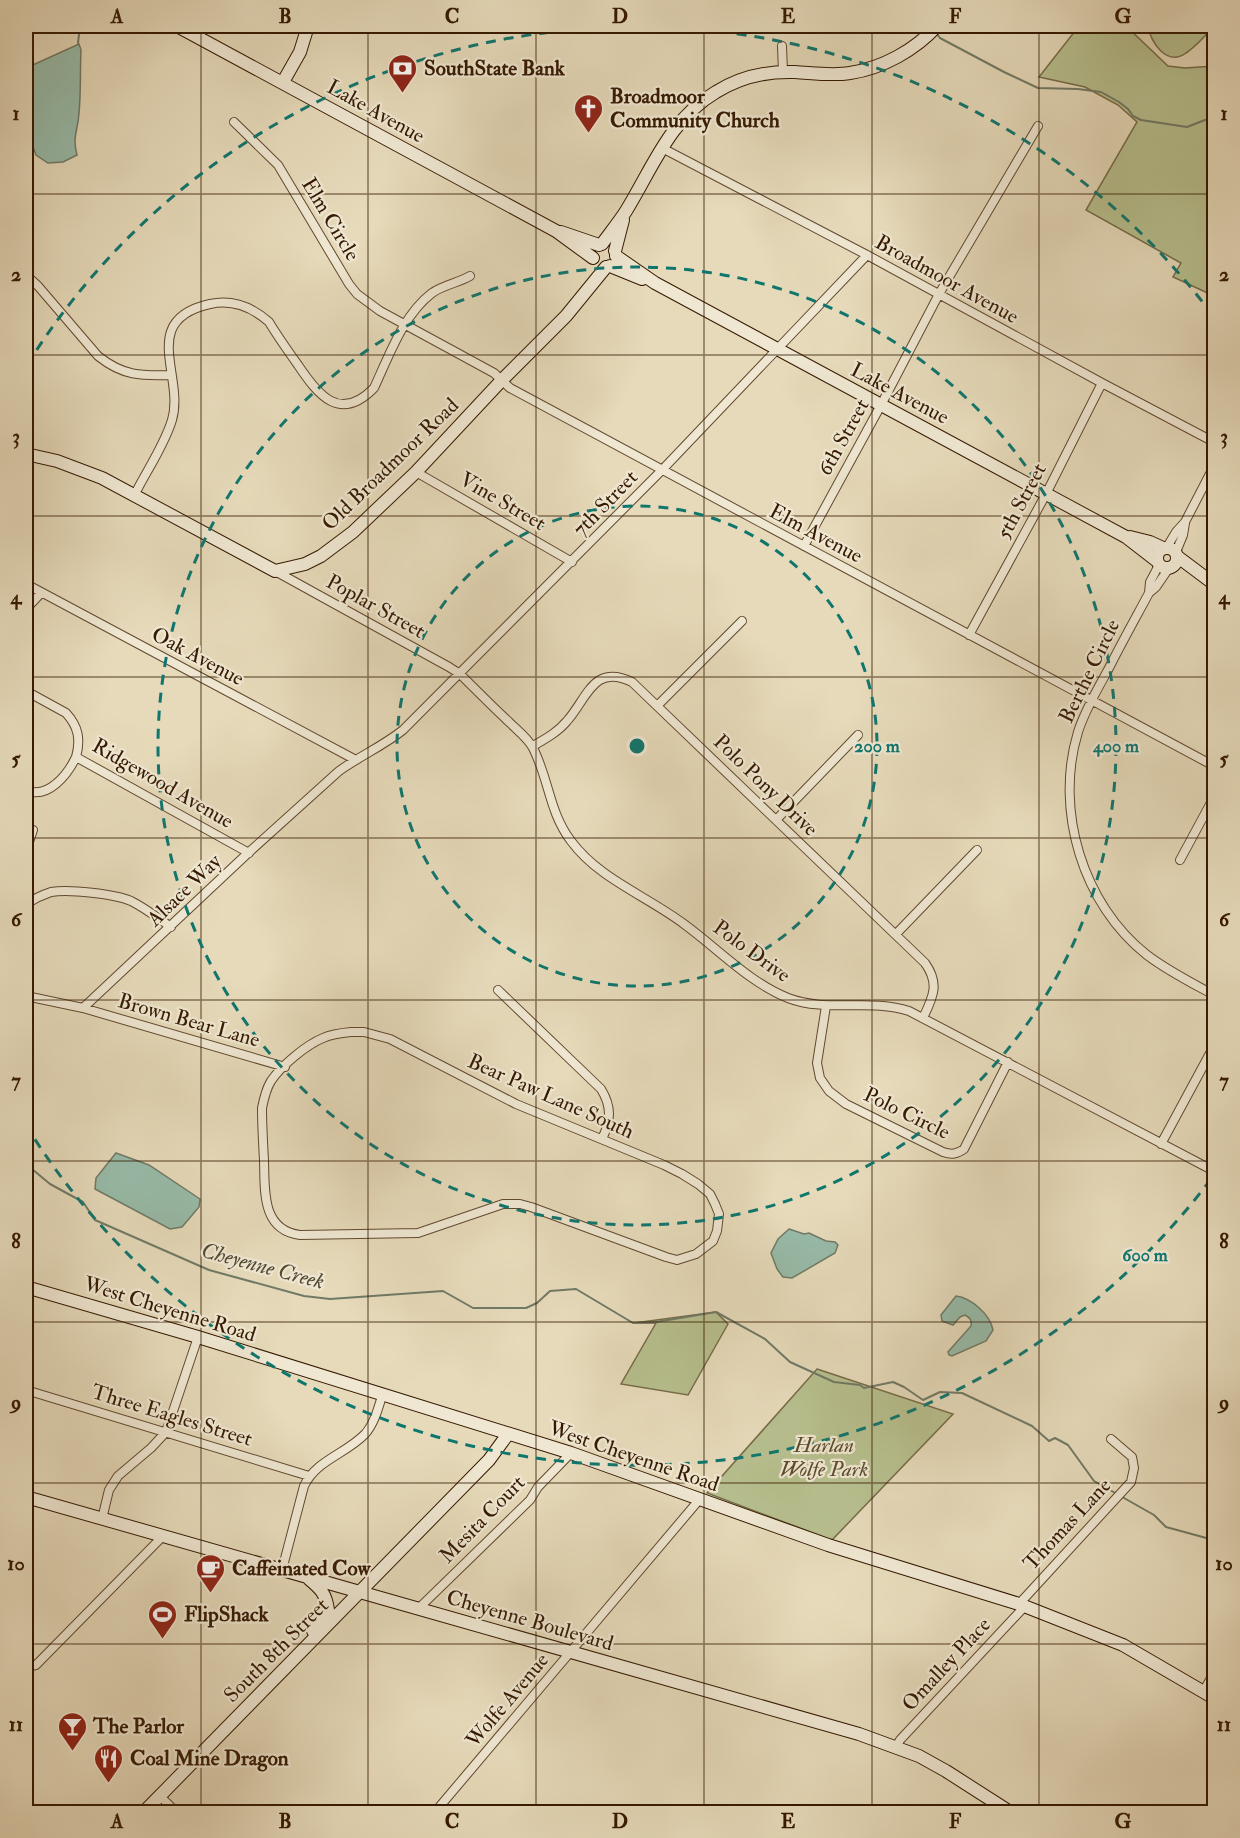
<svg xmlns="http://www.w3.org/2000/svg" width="1240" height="1838" viewBox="0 0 1240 1838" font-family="'IM FELL Double Pica',serif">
  <rect width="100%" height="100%" fill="#e6daba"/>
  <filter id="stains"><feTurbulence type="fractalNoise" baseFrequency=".00333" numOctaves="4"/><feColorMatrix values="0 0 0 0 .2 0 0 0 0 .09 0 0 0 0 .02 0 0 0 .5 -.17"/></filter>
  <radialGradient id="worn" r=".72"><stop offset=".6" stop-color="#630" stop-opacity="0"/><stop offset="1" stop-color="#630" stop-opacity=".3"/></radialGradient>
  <path fill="#b7bf8e" stroke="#766c48" stroke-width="1.5" d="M 1079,26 L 1126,26 L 1168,66 L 1185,68 L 1214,66 L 1214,296 L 1173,277 L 1181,263 L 1086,210 L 1137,122 L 1118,105 L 1085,87 L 1039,77 Z
    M 1148,26 L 1214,26 L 1214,27 C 1205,35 1197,46 1186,53 C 1167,67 1150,42 1148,26 Z
    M 716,1312 L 728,1324 L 688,1395 L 621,1384 L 656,1323 L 634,1323 Z
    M 817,1369 L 953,1414 L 832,1540 L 707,1493 Z"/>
  <path fill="#97bba9" stroke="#707a66" stroke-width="1.5" d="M 79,44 L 81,50 C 80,71 81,92 79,113 C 78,131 72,136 77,155 L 63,162 L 48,163 L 36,155 L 32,144 L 29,117 L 26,106 L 26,68 Z
    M 116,1153 L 149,1165 L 200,1199 L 199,1207 L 182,1227 L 170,1229 L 95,1189 L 96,1178 Z
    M 789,1229 L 804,1234 L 809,1233 L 826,1241 L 835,1242 L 838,1245 L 835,1253 L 792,1278 L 783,1277 L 777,1269 L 771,1253 L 778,1239 Z
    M 956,1296 C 971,1298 990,1314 993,1330 L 986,1341 L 952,1356 L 949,1355 L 948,1352 L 971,1326 C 972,1320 970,1318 965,1315 L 960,1317 L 953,1325 L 942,1321 L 941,1315 Z"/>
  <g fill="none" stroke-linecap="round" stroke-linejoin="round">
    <path stroke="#707a66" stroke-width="2" d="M 937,34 L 940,38 L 1004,72 L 1038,88 L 1078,89 L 1101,92 L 1119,102 L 1128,109 L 1133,116 L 1141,120 L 1187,127 L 1205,120 L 1214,120
      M 78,43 L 80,26
      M 26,1164 L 50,1184 L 83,1202 L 95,1220 L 209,1270 L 304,1296 L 330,1299 L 443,1291 L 473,1308 L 526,1308 L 537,1303 L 550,1291 L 576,1289 L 633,1323 L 656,1322 L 716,1312 L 765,1339 L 790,1362 L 834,1382 L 860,1385 L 864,1388 L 893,1382 L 904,1387 L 923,1400 L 940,1392 L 962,1393 L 1032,1426 L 1049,1441 L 1055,1438 L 1068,1445 L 1094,1481 L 1154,1515 L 1166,1527 L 1210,1539 L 1214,1534"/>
    <defs>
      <path id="street" d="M 782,46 L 783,72
        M 234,122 L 278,165 L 349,284 L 357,294 L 380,311 L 494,373 L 510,388 L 1214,766
        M 662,148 L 867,255 L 1102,383 L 1214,442
        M 26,275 L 38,286 L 98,356 C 123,376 141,376 171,375
        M 416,472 L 572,562
        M 135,494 C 147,470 164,446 172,420 C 185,376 138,320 210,304 C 233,299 252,307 269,322 C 278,337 288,351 298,365 C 318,395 340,423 374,388 C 389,356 403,315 432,293 C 443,285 458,283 470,276
        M 804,546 L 881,405 L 939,294 L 1038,126
        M 1167,547 L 1176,532 L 1185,522 L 1214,466
        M 1176,552 L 1183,535 L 1185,523
        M 1159,565 L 1150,582 L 1149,593 C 1135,619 1121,644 1108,670 C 1097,690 1085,710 1078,732 C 1054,810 1083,905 1147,955 C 1168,971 1192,983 1214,995
        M 275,571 L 449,667 L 460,674 C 476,690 492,706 509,722 C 517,730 528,738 533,748 C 549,779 549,812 571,841 C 599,879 647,896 684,924 C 717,948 750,983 788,998 C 827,1013 869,998 909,1011 L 1214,1171
        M 26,584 L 354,759
        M 1149,593 L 1156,587 L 1169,568
        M 26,609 L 41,593
        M 969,635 L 1046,494 L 1102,383
        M 26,691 L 66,713 C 78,726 81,739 76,757 L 249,853
        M 658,705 L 742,621
        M 533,746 C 545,739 558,732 567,721 C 587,699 593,663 632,682 L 925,963 C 940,984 933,997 923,1018
        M 26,790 C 48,800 68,774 76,757
        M 776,820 L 858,735
        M 26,851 L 33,830
        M 1180,860 L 1214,797
        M 26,904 C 34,899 42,895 51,892 C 69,889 115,894 131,901 C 145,908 158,918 171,927
        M 896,934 L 977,850
        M 498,990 L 601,1089 C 612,1107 611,1120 602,1139
        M 26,996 L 83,1008 L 247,854 L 339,771 C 360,756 383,746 403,730 L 662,470 L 867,255
        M 826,1006 L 817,1063 L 820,1078 L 829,1091 L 846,1104 L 943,1152 C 952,1155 957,1154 964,1149 L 1008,1062
        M 83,1008 L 285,1067
        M 351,1032 L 364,1032 L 390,1039 L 516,1104 L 664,1165 L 682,1174 L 698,1184 L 710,1194 L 715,1204 L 719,1214 L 717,1231 L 713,1241 L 696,1254 L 677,1260 L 666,1257 L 531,1207 L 520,1204 L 503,1204 L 418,1233 L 300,1235 C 261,1230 265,1190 264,1160 C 263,1142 262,1125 262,1108 C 264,1098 266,1089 271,1081 C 281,1066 306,1045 323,1038 C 332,1034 341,1033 351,1032 Z
        M 1161,1144 L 1214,1046
        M 26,1390 L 309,1476
        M 102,1519 L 109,1490 L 118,1476 L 151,1448 L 166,1432 L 198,1337
        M 282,1570 L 304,1486 C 316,1460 346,1454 365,1434 C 374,1424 378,1409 382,1396
        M 1019,1604 L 1131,1482 L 1134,1468 L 1132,1457 L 1111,1439
        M 418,1609 L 530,1500 L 538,1487 L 571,1453
        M 26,1663 L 31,1666 L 36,1665 L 162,1537
        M 1203,1692 L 1214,1673
        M 896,1747 L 900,1740 L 1025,1606
        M 160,1796 L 176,1812
        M 435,1812 L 699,1500"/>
      <path id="secondary" d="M 177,26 L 556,231 L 593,258
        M 283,82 L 300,52 L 308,26
        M 561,232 L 599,245
        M 602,244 C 610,233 619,222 626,211 C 653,167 670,119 716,92 C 740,77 767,71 795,72 C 813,73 832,76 850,73 C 883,68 915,50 937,26
        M 615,251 L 623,220
        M 616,256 L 655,283 L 1126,537 L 1157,561
        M 610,266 L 642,279
        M 26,454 L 57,461 L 102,478 L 275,571 L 305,564 L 321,556 L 353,532 L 416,472 L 501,381 L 566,316 L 606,267
        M 1130,537 L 1150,542 L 1163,548
        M1157 558a10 10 0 1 1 20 0a10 10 0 1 1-20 0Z
        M 1178,557 L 1214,584
        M 26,1287 L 198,1337 L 571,1453 L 828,1545 L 1019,1604 L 1123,1645 L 1214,1698
        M 26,1497 L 859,1734 L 919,1756 L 946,1771 L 1010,1812
        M 309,1579 C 321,1589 326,1594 328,1610 L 313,1631
        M 144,1812 L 489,1460 L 508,1434"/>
    </defs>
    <use href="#street" stroke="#61492f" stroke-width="10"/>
    <use href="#secondary" stroke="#351901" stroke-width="14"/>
    <use href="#street" stroke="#efe7d2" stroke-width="8"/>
    <use href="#secondary" stroke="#efe7d2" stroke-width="12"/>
  </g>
  <path fill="none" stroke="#351901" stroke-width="1.5" stroke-opacity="0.55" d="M 201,26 L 201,1812M 368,26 L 368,1812M 536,26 L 536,1812M 704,26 L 704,1812M 872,26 L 872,1812M 1039,26 L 1039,1812M 26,194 L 1214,194M 26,355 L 1214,355M 26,516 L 1214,516M 26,677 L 1214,677M 26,838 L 1214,838M 26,1000 L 1214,1000M 26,1161 L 1214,1161M 26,1322 L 1214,1322M 26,1483 L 1214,1483M 26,1644 L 1214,1644"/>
  <g fill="none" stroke="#0f766e" stroke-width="3" stroke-dasharray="10 8">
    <circle cx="637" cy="746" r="240"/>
    <circle cx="637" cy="746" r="479"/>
    <path d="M1211 1179A719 719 0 0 1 27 1127M27 365A719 719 0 0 1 1211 313"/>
  </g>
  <defs>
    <symbol id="bank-pin" viewBox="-11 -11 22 30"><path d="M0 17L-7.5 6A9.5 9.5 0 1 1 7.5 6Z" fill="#8f2418" stroke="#efe7d2"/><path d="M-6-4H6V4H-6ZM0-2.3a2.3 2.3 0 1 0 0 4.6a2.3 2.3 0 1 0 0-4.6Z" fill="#fff"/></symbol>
    <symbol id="church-pin" viewBox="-11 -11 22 30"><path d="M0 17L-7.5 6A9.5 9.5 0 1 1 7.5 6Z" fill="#8f2418" stroke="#efe7d2"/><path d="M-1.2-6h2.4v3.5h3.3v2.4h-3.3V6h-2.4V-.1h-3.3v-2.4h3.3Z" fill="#fff"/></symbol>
    <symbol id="cafe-pin" viewBox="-11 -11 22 30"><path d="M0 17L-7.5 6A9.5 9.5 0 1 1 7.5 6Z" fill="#8f2418" stroke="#efe7d2"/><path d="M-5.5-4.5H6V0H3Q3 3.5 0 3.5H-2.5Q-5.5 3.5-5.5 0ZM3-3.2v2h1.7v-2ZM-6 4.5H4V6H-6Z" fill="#fff"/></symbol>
    <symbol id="stadium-pin" viewBox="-11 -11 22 30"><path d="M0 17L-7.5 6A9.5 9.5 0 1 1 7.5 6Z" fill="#8f2418" stroke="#efe7d2"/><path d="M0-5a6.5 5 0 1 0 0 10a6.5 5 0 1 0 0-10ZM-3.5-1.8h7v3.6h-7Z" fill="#fff"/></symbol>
    <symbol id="bar-pin" viewBox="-11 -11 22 30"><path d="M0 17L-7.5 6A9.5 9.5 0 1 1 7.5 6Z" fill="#8f2418" stroke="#efe7d2"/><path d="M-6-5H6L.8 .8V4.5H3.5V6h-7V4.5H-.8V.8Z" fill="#fff"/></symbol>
    <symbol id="restaurant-pin" viewBox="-11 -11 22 30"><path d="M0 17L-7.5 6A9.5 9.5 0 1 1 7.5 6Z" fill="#8f2418" stroke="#efe7d2"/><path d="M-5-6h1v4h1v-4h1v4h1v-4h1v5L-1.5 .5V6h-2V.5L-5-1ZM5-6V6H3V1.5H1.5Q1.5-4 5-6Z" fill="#fff"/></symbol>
  </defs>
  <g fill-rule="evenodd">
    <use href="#bank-pin" x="386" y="52" width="33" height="45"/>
    <use href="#church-pin" x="572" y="92" width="33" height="45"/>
    <use href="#cafe-pin" x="194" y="1552" width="33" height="45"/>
    <use href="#stadium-pin" x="146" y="1598" width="33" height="45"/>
    <use href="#bar-pin" x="56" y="1710" width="33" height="45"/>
    <use href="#restaurant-pin" x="92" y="1742" width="33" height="45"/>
  </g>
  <g text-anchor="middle" stroke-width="4.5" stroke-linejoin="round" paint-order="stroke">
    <g font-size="21" font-weight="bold" fill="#351901" stroke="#efe7d2" text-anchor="start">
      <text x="424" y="75">SouthState Bank</text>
      <text x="610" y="103">Broadmoor<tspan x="610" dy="24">Community Church</tspan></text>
      <text x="232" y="1575">Caffeinated Cow</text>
      <text x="184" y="1621">FlipShack</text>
      <text x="93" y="1733">The Parlor</text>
      <text x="130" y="1765">Coal Mine Dragon</text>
    </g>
    <g font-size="21" fill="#351901" stroke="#efe7d2">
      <text transform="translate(376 111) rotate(29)" y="7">Lake Avenue</text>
      <text transform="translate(331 219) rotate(59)" y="7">Elm Circle</text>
      <text transform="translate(947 279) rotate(29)" y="7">Broadmoor Avenue</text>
      <text transform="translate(900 393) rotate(28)" y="7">Lake Avenue</text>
      <text transform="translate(843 437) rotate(-61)" y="7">6th Street</text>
      <text transform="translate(390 464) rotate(-44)" y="7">Old Broadmoor Road</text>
      <text transform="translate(503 501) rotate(30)" y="7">Vine Street</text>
      <text transform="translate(1021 501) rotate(-62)" y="7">5th Street</text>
      <text transform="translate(605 503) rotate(-46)" y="7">7th Street</text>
      <text transform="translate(816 533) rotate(28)" y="7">Elm Avenue</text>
      <text transform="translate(376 606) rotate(29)" y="7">Poplar Street</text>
      <text transform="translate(198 656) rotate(28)" y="7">Oak Avenue</text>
      <text transform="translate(1089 671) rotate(-64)" y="7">Berthe Circle</text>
      <text transform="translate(163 783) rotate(30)" y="7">Ridgewood Avenue</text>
      <text transform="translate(766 785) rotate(44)" y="7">Polo Pony Drive</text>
      <text transform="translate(184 890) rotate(-44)" y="7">Alsace Way</text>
      <text transform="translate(752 951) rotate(36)" y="7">Polo Drive</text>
      <text transform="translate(189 1020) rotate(16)" y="7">Brown Bear Lane</text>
      <text transform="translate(551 1096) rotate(24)" y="7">Bear Paw Lane South</text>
      <text transform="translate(907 1113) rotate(26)" y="7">Polo Circle</text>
      <text transform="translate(170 1309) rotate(17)" y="7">West Cheyenne Road</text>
      <text transform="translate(172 1415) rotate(17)" y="7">Three Eagles Street</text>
      <text transform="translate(634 1456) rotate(19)" y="7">West Cheyenne Road</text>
      <text transform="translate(482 1519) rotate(-46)" y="7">Mesita Court</text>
      <text transform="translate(1067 1524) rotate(-47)" y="7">Thomas Lane</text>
      <text transform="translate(530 1620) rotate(16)" y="7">Cheyenne Boulevard</text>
      <text transform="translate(276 1650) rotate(-45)" y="7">South 8th Street</text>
      <text transform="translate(946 1664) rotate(-47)" y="7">Omalley Place</text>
      <text transform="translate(507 1700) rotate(-50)" y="7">Wolfe Avenue</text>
    </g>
    <g font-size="21" font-style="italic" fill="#5c4b2b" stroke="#efe7d2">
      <text x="824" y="1452">Harlan<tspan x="824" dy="24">Wolfe Park</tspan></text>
    </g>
    <g font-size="22" font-style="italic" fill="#524a33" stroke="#efe7d2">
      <text transform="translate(263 1265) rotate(15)" y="8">Cheyenne Creek</text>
    </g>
  </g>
  <circle cx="637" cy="746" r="9" fill="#0f766e" stroke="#efe7d2" stroke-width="3"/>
  <g font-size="18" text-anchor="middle" font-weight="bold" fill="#0f766e" stroke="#efe7d2" stroke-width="4.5" stroke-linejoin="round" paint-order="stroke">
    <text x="877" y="752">200 m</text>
    <text x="1116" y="752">400 m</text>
    <text x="1145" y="1261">600 m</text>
  </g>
  <rect width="1240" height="1838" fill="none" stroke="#e6daba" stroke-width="66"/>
  <rect x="33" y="33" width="1174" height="1772" fill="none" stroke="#351901" stroke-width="2"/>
  <g font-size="20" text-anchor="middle" font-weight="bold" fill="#351901">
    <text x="117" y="23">A</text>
    <text x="285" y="23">B</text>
    <text x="452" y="23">C</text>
    <text x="620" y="23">D</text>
    <text x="788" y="23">E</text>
    <text x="955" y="23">F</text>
    <text x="1123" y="23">G</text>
    <text x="16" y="120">1</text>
    <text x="1224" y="120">1</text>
    <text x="16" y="281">2</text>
    <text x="1224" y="281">2</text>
    <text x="16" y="443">3</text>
    <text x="1224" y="443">3</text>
    <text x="16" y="604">4</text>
    <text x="1224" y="604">4</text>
    <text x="16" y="765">5</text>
    <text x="1224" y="765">5</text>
    <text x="16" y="926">6</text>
    <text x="1224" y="926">6</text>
    <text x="16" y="1087">7</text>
    <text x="1224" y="1087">7</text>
    <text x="16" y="1248">8</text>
    <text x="1224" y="1248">8</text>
    <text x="16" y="1409">9</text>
    <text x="1224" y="1409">9</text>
    <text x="16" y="1570">10</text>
    <text x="1224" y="1570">10</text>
    <text x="16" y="1731">11</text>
    <text x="1224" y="1731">11</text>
    <text x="117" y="1828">A</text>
    <text x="285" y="1828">B</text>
    <text x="452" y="1828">C</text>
    <text x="620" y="1828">D</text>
    <text x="788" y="1828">E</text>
    <text x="955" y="1828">F</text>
    <text x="1123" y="1828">G</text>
  </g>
  <rect width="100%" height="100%" filter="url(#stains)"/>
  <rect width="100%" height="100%" fill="url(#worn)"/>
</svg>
